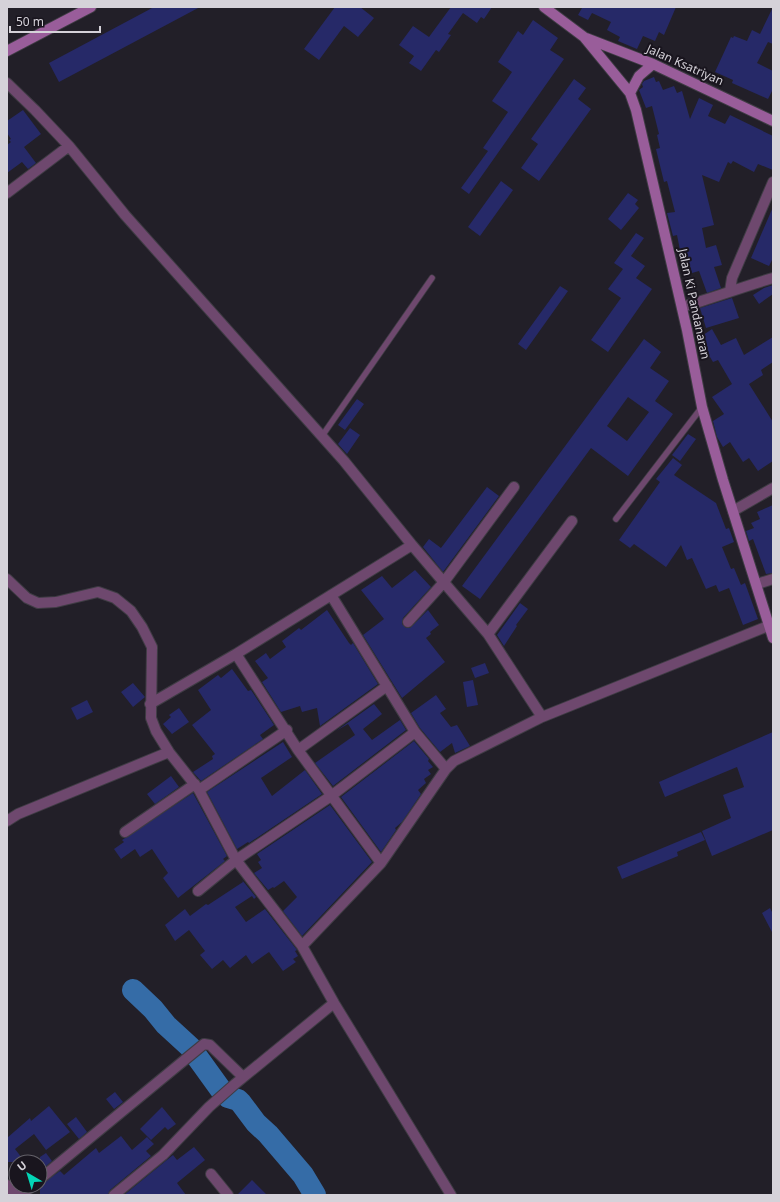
<svg xmlns="http://www.w3.org/2000/svg" width="780" height="1202" viewBox="0 0 780 1202" font-family="'Noto Sans',sans-serif">
  <rect width="100%" height="100%" fill="#221f28"/>
  <g fill="none" stroke-linecap="round" stroke-linejoin="round">
    <path stroke="#356ca7" stroke-width="22" d="M 133,990 L 153,1009 L 166,1025 L 190,1047 L 221,1090 L 228,1097 L 238,1100 L 241,1103 L 256,1123 L 268,1134 L 303,1175 L 315,1195"/>
  </g>
  <path fill="#262968" fill-rule="evenodd" d="M 154,7 L 200,7 L 59,82 L 49,63 Z
    M 335,7 L 360,7 L 374,18 L 358,37 L 344,26 L 319,60 L 304,49 Z
    M 451,7 L 492,7 L 484,19 L 481,17 L 477,23 L 463,13 L 448,34 L 451,35 L 439,52 L 436,50 L 421,71 L 409,63 L 414,56 L 399,45 L 413,26 L 429,37 Z
    M 580,7 L 676,7 L 664,35 L 659,32 L 655,41 L 643,36 L 637,49 L 618,41 L 620,37 L 607,30 L 611,22 L 592,13 L 588,20 L 578,15 L 582,8 Z
    M 773,7 L 773,44 L 768,42 L 757,63 L 773,71 L 773,89 L 768,99 L 732,83 L 733,80 L 715,72 L 731,37 L 733,38 L 734,36 L 747,41 L 752,30 L 760,34 Z
    M 533,20 L 558,38 L 550,50 L 564,59 L 469,194 L 461,188 L 488,151 L 483,148 L 508,112 L 492,101 L 512,72 L 498,62 L 518,31 L 523,35 Z
    M 654,77 L 656,82 L 659,81 L 663,90 L 674,86 L 677,93 L 682,91 L 690,119 L 699,98 L 713,105 L 708,116 L 725,124 L 730,115 L 773,136 L 773,170 L 758,164 L 754,172 L 733,161 L 731,164 L 728,162 L 719,182 L 702,175 L 714,225 L 702,228 L 706,248 L 716,245 L 722,265 L 714,267 L 721,288 L 707,293 L 699,271 L 692,273 L 690,266 L 682,269 L 679,256 L 681,255 L 677,235 L 673,236 L 667,213 L 675,212 L 667,181 L 664,182 L 656,149 L 660,148 L 657,135 L 659,134 L 652,106 L 646,108 L 639,90 L 643,87 L 642,84 L 644,81 Z
    M 574,79 L 586,88 L 578,99 L 591,109 L 539,181 L 521,168 L 538,144 L 531,139 Z
    M 23,110 L 41,134 L 24,147 L 36,163 L 28,169 L 22,162 L 7,173 L 7,145 L 11,142 L 9,140 L 11,139 L 7,133 L 7,121 Z
    M 501,181 L 513,190 L 480,236 L 468,227 Z
    M 628,193 L 638,200 L 635,204 L 639,208 L 621,230 L 608,219 Z
    M 773,207 L 773,258 L 769,266 L 751,258 Z
    M 636,233 L 644,238 L 631,256 L 645,266 L 636,278 L 652,289 L 608,352 L 591,340 L 621,298 L 608,289 L 623,269 L 614,263 Z
    M 773,285 L 773,294 L 759,304 L 753,295 L 764,288 Z
    M 560,286 L 568,291 L 526,350 L 518,344 Z
    M 732,298 L 739,318 L 706,328 L 700,308 Z
    M 712,329 L 721,345 L 736,338 L 744,355 L 773,337 L 773,362 L 761,370 L 763,375 L 749,384 L 773,422 L 773,461 L 758,471 L 749,458 L 743,462 L 730,442 L 723,447 L 717,437 L 713,421 L 724,414 L 712,397 L 732,384 L 718,360 L 713,362 L 710,357 L 705,359 L 696,340 Z
    M 644,339 L 661,352 L 650,368 L 669,381 L 655,401 L 673,414 L 628,476 L 591,448 L 480,599 L 462,586 ZM 628,397 L 649,412 L 627,441 L 607,426 Z
    M 357,399 L 364,404 L 345,430 L 338,425 Z
    M 350,428 L 360,435 L 347,454 L 338,444 Z
    M 688,434 L 696,439 L 680,461 L 672,455 Z
    M 673,458 L 682,465 L 674,475 L 716,503 L 726,529 L 729,528 L 734,542 L 722,547 L 731,569 L 734,568 L 741,585 L 745,583 L 758,619 L 743,625 L 729,588 L 719,592 L 716,585 L 706,589 L 692,558 L 687,560 L 681,545 L 666,567 L 634,544 L 630,548 L 619,540 L 660,482 L 656,479 Z
    M 487,487 L 499,496 L 443,572 L 423,547 L 429,539 L 441,548 Z
    M 773,505 L 773,573 L 766,574 L 753,539 L 749,541 L 746,531 L 754,528 L 751,523 L 760,519 L 757,512 Z
    M 415,570 L 431,587 L 403,618 L 402,624 L 406,628 L 410,628 L 428,610 L 439,625 L 430,632 L 431,634 L 426,638 L 445,662 L 402,698 L 363,635 L 384,619 L 361,590 L 382,576 L 392,588 Z
    M 520,603 L 528,609 L 516,625 L 517,626 L 504,646 L 497,635 Z
    M 327,610 L 349,643 L 351,645 L 353,643 L 378,684 L 320,726 L 317,708 L 302,712 L 300,706 L 281,712 L 262,682 L 268,678 L 255,661 L 266,653 L 270,659 L 286,647 L 282,641 L 299,628 L 301,630 Z
    M 485,663 L 489,673 L 475,678 L 471,668 Z
    M 232,669 L 248,691 L 251,690 L 274,725 L 260,735 L 263,739 L 201,781 L 193,772 L 213,759 L 212,756 L 215,754 L 192,725 L 211,710 L 198,690 L 218,675 L 221,678 Z
    M 473,680 L 478,705 L 467,707 L 463,682 Z
    M 133,683 L 145,697 L 133,707 L 121,692 Z
    M 436,695 L 446,709 L 440,713 L 451,727 L 457,725 L 470,746 L 455,753 L 452,743 L 440,752 L 420,728 L 411,713 Z
    M 87,700 L 93,712 L 77,720 L 71,708 Z
    M 374,704 L 382,714 L 363,729 L 372,740 L 400,720 L 406,730 L 333,786 L 315,763 L 355,735 L 348,724 L 336,731 Z
    M 179,708 L 189,722 L 172,734 L 163,724 L 171,717 L 169,715 Z
    M 773,732 L 773,830 L 712,856 L 702,831 L 731,818 L 723,795 L 744,787 L 737,767 L 665,797 L 659,782 Z
    M 414,741 L 429,759 L 428,761 L 433,767 L 428,770 L 431,774 L 424,779 L 426,783 L 418,790 L 421,794 L 402,822 L 395,828 L 396,830 L 381,852 L 341,797 Z
    M 283,742 L 292,757 L 261,778 L 272,796 L 305,770 L 322,794 L 249,843 L 248,842 L 237,849 L 207,792 Z
    M 171,776 L 179,787 L 155,804 L 147,794 Z
    M 193,793 L 227,856 L 223,859 L 225,861 L 178,898 L 163,878 L 168,873 L 152,849 L 140,857 L 135,849 L 121,859 L 114,849 L 124,842 L 122,840 Z
    M 330,805 L 372,862 L 302,936 L 283,911 L 297,897 L 284,881 L 274,888 L 273,887 L 268,890 L 254,873 L 262,868 L 258,862 L 261,860 L 257,854 Z
    M 701,832 L 705,840 L 677,852 L 678,856 L 622,879 L 617,867 Z
    M 242,880 L 256,897 L 254,899 L 252,896 L 235,907 L 246,922 L 265,909 L 297,950 L 295,951 L 298,956 L 293,959 L 296,962 L 283,971 L 269,952 L 252,964 L 246,955 L 230,968 L 223,960 L 212,969 L 200,955 L 205,951 L 189,930 L 175,941 L 165,925 L 185,909 L 190,916 L 206,904 L 208,905 L 243,882 Z
    M 770,908 L 773,914 L 773,934 L 762,913 Z
    M 115,1092 L 123,1102 L 114,1109 L 106,1099 Z
    M 49,1106 L 70,1132 L 46,1150 L 34,1134 L 15,1149 L 25,1162 L 7,1162 L 7,1138 L 30,1118 L 31,1121 Z
    M 162,1107 L 176,1124 L 168,1130 L 165,1127 L 151,1140 L 140,1129 Z
    M 76,1117 L 87,1132 L 79,1139 L 67,1124 Z
    M 121,1136 L 132,1150 L 147,1137 L 154,1144 L 146,1151 L 151,1156 L 110,1190 L 108,1195 L 40,1195 L 40,1185 L 60,1171 L 64,1175 L 96,1148 L 99,1153 Z
    M 194,1147 L 205,1160 L 177,1183 L 186,1195 L 124,1195 L 173,1155 L 177,1160 Z
    M 46,1153 L 52,1161 L 40,1171 L 40,1157 Z
    M 252,1180 L 267,1195 L 237,1195 Z"/>
  <g fill="none" stroke-linecap="round" stroke-linejoin="round">
    <defs>
      <path id="lane" d="M 322,436 L 432,278
        M 616,519 L 702,407"/>
      <path id="street" d="M 7,83 L 35,110 L 69,146
        M 7,193 L 69,146 L 125,215 L 344,461 L 412,545 L 488,634 L 542,717
        M 730,291 L 732,278 L 773,182
        M 682,307 C 713,298 742,287 773,278
        M 733,511 L 773,488
        M 7,579 L 27,598 L 38,603 L 56,602 L 98,592 L 115,598 L 131,611 L 142,627 L 152,647 L 151,718 L 156,731 L 169,752 L 199,790 L 236,860 L 302,946 L 334,1003 L 451,1195
        M 757,584 L 773,579
        M 331,595 L 415,732 L 446,769
        M 408,622 L 444,582 L 514,487
        M 488,634 L 572,521
        M 236,654 L 298,750 L 381,863
        M 150,704 L 236,654 L 412,545
        M 298,750 L 387,686
        M 199,790 L 287,730
        M 7,821 L 18,814 L 169,752
        M 125,832 L 195,784
        M 198,891 L 236,860 L 331,796 L 415,732
        M 302,946 L 381,863 L 446,769 L 454,761 L 542,717 L 773,624
        M 211,1174 L 228,1195
        M 40,1179 L 204,1044 L 210,1045 L 243,1077
        M 7,1185 L 15,1195
        M 21,1195 L 32,1186
        M 114,1195 L 163,1155 L 209,1107 L 235,1084 L 334,1003"/>
      <path id="secondary" d="M 544,7 L 584,37 L 630,93 L 636,110 L 687,330 L 702,407 L 723,480 L 773,638
        M 586,38 L 653,64 L 773,121
        M 7,51 L 91,7
        M 630,93 L 639,76 L 653,64"/>
    </defs>
    <use href="#lane" stroke="#3f3c44" stroke-width="7"/>
    <use href="#street" stroke="#3f3c44" stroke-width="12"/>
    <use href="#secondary" stroke="#3f3c44" stroke-width="12"/>
    <use href="#lane" stroke="#6e486e" stroke-width="5.5"/>
    <use href="#street" stroke="#6e486e" stroke-width="10"/>
    <use href="#secondary" stroke="#995d9a" stroke-width="10"/>
  </g>
  <g text-anchor="middle" stroke-width="4" stroke-linejoin="round" paint-order="stroke">
    <g font-size="12" fill="#d5d2d9" stroke="#19151e">
      <text transform="translate(685 65) rotate(24)" y="4">Jalan Ksatriyan</text>
      <text transform="translate(694 304) rotate(78)" y="4">Jalan Ki Pandanaran</text>
    </g>
  </g>
  <rect width="780" height="1202" fill="none" stroke="#d5d2d9" stroke-width="16"/>
  <g transform="translate(28 1174) rotate(322)"><circle r="19" fill="#19151e" stroke="#646169"/>
  <path d="M0-3L7 15L0 10L-7 15Z" fill="#03d5b6"/>
  <text y="-6" font-size="11" font-weight="bold" text-anchor="middle" fill="#d5d2d9">U</text>
  </g>
  <path d="M10 26v6h90v-6" fill="none" stroke="#d5d2d9" stroke-width="2"/>
  <text x="16" y="26" font-size="12" fill="#d5d2d9" stroke="#19151e" stroke-width="3" paint-order="stroke">50 m</text>
</svg>
